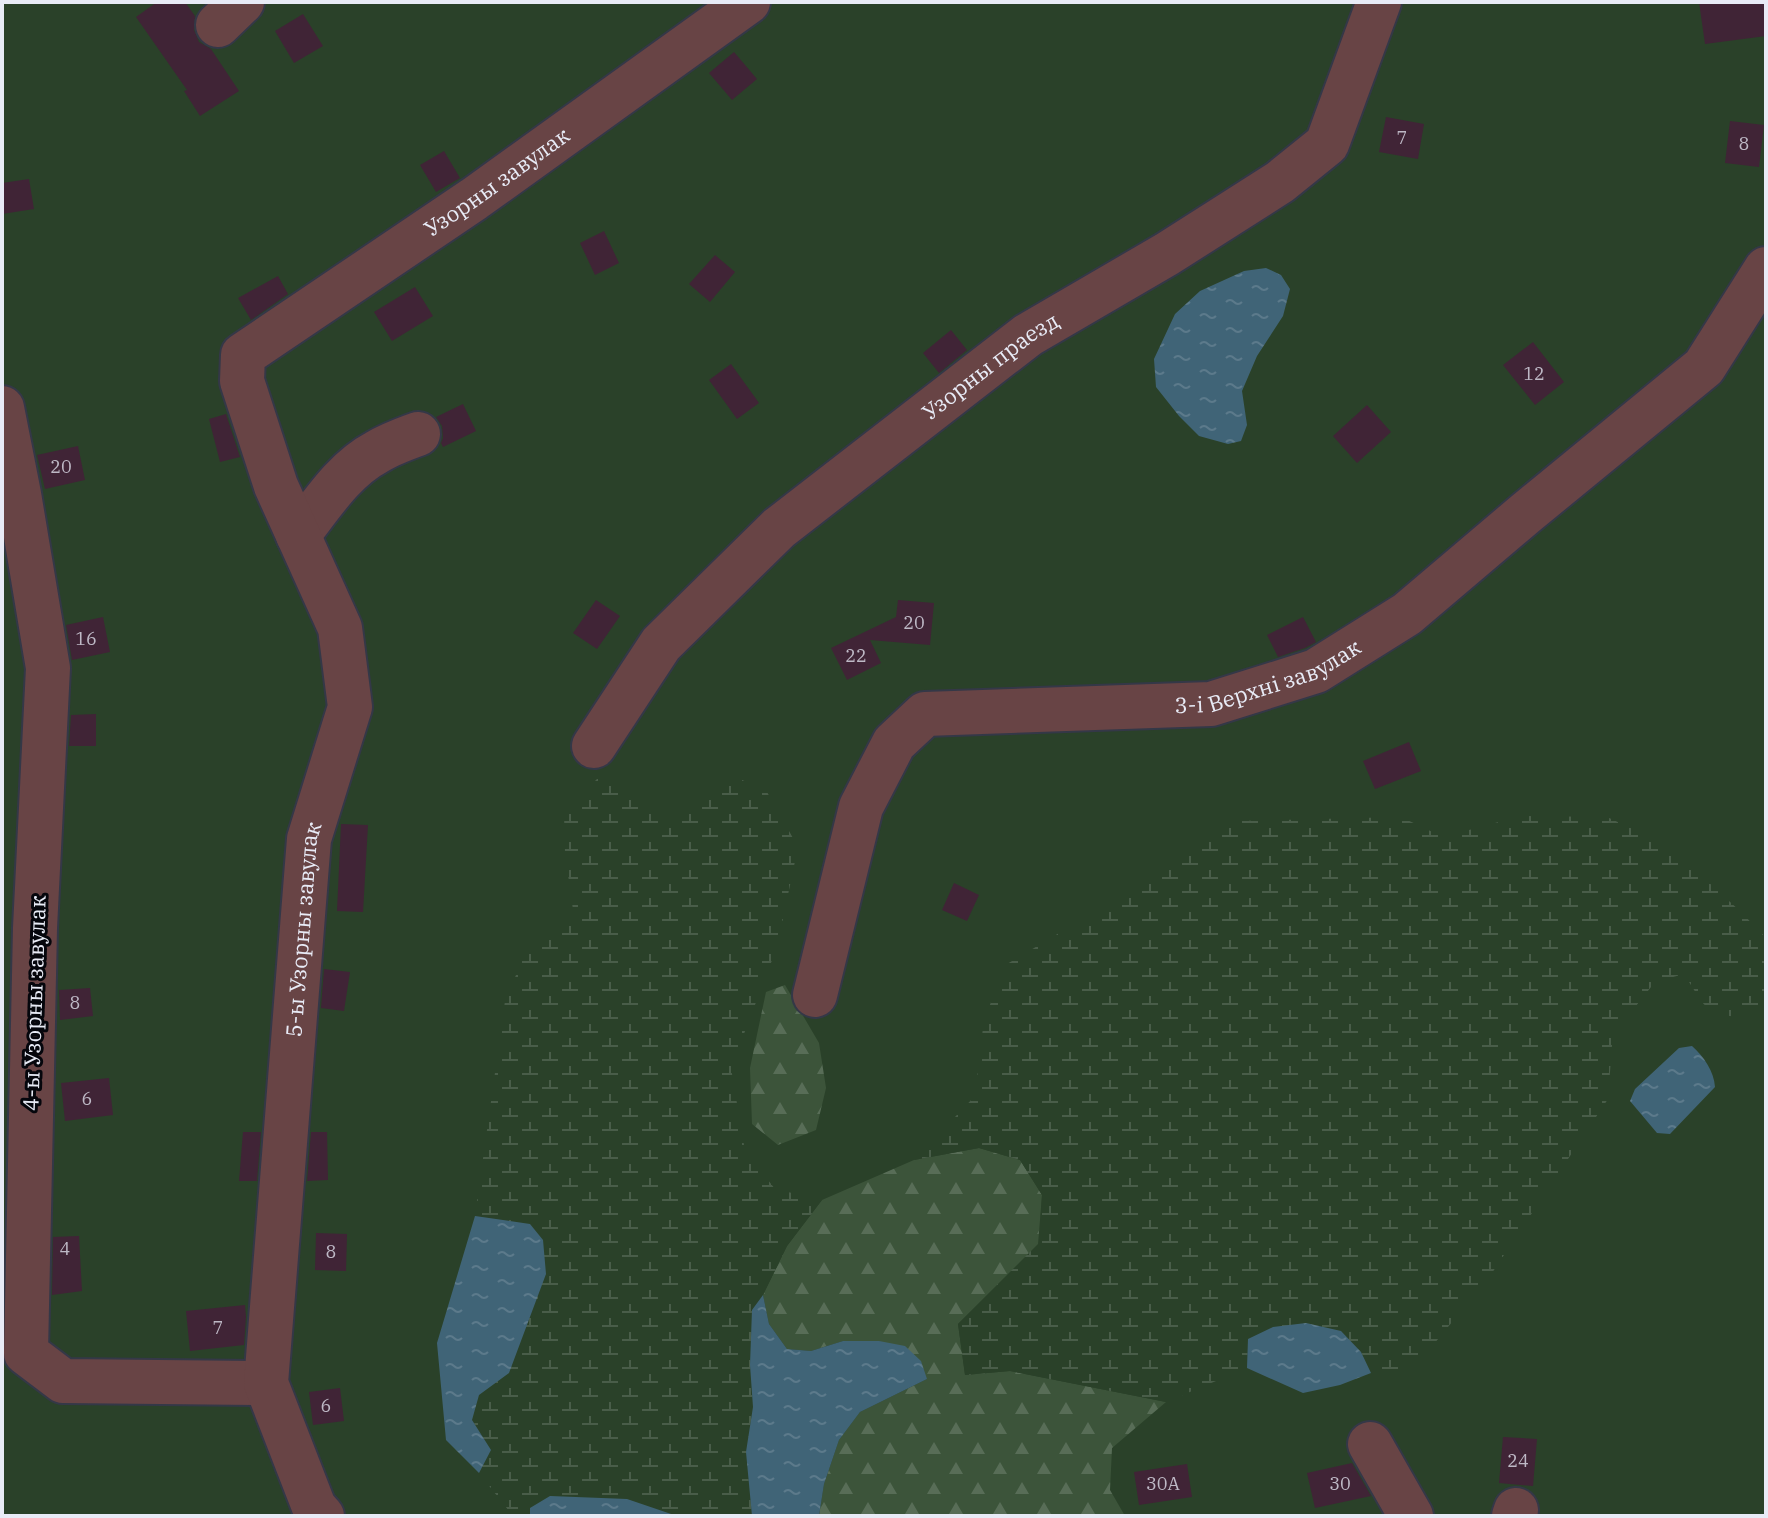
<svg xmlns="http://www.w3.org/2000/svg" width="1768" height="1518" viewBox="0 0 1768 1518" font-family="'IBM Plex Serif',serif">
  <defs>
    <pattern id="forest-firs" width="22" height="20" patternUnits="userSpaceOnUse" patternTransform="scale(2)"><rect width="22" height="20" fill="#3c543a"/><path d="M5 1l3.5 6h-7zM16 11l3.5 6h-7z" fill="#586d57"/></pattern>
    <pattern id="wetland-marsh" width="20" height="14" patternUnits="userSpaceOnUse" patternTransform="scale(2)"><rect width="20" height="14" fill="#2a4129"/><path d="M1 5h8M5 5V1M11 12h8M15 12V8" fill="none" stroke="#495d49"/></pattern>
    <pattern id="water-ripples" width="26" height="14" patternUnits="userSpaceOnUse" patternTransform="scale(2)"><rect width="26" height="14" fill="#406477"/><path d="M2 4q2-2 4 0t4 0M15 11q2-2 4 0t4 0" fill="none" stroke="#5c7a8b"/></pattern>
  </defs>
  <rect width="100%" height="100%" fill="#171b2a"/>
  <path fill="#2a4129" d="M 2,2 L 1766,2 L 1766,1516 L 2,1516 Z"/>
  <path fill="url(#forest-firs)" d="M 785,985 L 819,1043 L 826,1088 L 816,1130 L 778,1145 L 752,1124 L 750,1068 L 766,992 Z
    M 979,1148 L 1020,1160 L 1042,1195 L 1039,1244 L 958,1324 L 965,1375 L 1010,1371 L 1166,1402 L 1112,1448 L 1110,1490 L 1125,1516 L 819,1516 L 824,1484 L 839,1440 L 860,1412 L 927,1379 L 879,1341 L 843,1341 L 811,1351 L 787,1349 L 769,1324 L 763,1295 L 787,1246 L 822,1200 L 914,1160 Z"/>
  <path fill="url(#wetland-marsh)" d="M 734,776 L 767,792 L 798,847 L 777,947 L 731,1068 L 745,1151 L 775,1189 L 822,1200 L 787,1246 L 763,1295 L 752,1310 L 750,1365 L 753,1407 L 746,1452 L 752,1516 L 677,1516 L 627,1499 L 530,1508 L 530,1516 L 513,1516 L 479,1473 L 491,1450 L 472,1420 L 479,1394 L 509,1373 L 530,1224 L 475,1216 L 505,1001 L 524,956 L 574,917 L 565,853 L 564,812 L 598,778 L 630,790 L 660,813 L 698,807 Z
    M 1521,816 L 1607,817 L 1669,846 L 1741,912 L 1766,938 L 1766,1001 L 1755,1019 L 1713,1014 L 1701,1001 L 1684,974 L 1655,982 L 1632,1011 L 1612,1045 L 1608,1099 L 1490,1276 L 1415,1367 L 1371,1373 L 1361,1352 L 1248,1339 L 1247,1368 L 1166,1402 L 1010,1371 L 965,1375 L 958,1324 L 1038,1244 L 1042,1195 L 1020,1160 L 979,1148 L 914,1160 L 975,1096 L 984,1019 L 1007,964 L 1153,877 L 1206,831 L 1236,821 L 1401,817 L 1443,837 Z"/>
  <path fill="url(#water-ripples)" d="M 1266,268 L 1281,275 L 1290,289 L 1283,316 L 1257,356 L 1242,391 L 1247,425 L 1241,441 L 1228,444 L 1199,436 L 1179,416 L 1156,387 L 1154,359 L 1175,314 L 1200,291 L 1244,271 Z
    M 1692,1046 C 1704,1057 1714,1071 1715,1087 L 1670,1134 L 1657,1133 L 1630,1101 L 1635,1089 L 1679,1048 Z
    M 475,1216 L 530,1224 L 543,1240 L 546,1274 L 509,1373 L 479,1395 L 472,1420 L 491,1450 L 479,1473 L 446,1440 L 437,1343 Z
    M 763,1295 L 769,1324 L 787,1349 L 811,1351 L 843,1341 L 879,1341 L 905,1346 L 921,1361 L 927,1379 L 860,1412 L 839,1440 L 824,1484 L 819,1516 L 752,1516 L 746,1452 L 753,1407 L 750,1365 L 752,1310 Z
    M 1306,1323 L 1341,1331 L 1361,1352 L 1371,1373 L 1340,1385 L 1303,1393 L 1247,1368 L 1248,1339 L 1273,1327 Z
    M 550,1496 L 627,1499 L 677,1516 L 530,1516 L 530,1508 Z"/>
  <path fill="#402436" d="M 157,2 L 185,2 L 195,16 L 194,30 L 199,42 L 211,49 L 239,91 L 200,116 L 184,91 L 187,90 L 136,17 Z
    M 1699,2 L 1766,2 L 1766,36 L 1705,44 Z
    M 303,14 L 323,46 L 294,63 L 275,31 Z
    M 734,52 L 757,79 L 732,100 L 709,73 Z
    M 1386,117 L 1424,124 L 1418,159 L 1379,152 Z
    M 1730,121 L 1764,125 L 1759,167 L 1725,163 Z
    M 444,151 L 460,178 L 436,192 L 420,165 Z
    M 29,179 L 34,209 L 2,214 L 2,183 Z
    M 604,231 L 619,263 L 595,275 L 580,243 Z
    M 715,255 L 735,272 L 710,302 L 689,284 Z
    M 278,276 L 288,294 L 251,320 L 238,298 Z
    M 415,287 L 433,316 L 392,341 L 374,312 Z
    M 951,330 L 967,350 L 939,373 L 923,353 Z
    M 1533,342 L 1564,382 L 1535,405 L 1503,365 Z
    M 731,364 L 759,403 L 737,419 L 709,380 Z
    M 463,404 L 476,431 L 443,447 L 441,443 L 443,438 L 442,426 L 436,417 Z
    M 1367,405 L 1391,432 L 1357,463 L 1333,436 Z
    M 226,414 L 240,457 L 220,462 L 209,419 Z
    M 78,446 L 85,480 L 45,489 L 37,455 Z
    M 596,600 L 620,616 L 597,649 L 573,633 Z
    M 898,600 L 934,603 L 930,645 L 870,640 L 881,663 L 847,680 L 831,648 L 896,617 Z
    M 103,617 L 110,652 L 72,660 L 66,625 Z
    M 1303,617 L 1316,642 L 1305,648 L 1278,657 L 1267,635 Z
    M 96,714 L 96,746 L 69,746 L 71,715 Z
    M 1409,742 L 1421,771 L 1375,789 L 1363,761 Z
    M 341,824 L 368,825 L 363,912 L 337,911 Z
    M 954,883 L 979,895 L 967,921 L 942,910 Z
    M 324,969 L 350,972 L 344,1011 L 321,1008 Z
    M 90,988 L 93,1016 L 60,1020 L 59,990 Z
    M 109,1078 L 113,1115 L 65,1121 L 61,1083 Z
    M 243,1132 L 261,1132 L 257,1181 L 239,1181 Z
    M 311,1132 L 327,1132 L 328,1180 L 307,1181 Z
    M 316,1233 L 347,1234 L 346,1271 L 315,1270 Z
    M 79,1236 L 82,1291 L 52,1295 L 53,1237 Z
    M 245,1305 L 246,1317 L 244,1345 L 190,1351 L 186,1311 Z
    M 340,1388 L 344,1421 L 313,1425 L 309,1392 Z
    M 1503,1437 L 1537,1439 L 1533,1486 L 1499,1483 Z
    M 1352,1463 L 1371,1496 L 1315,1508 L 1307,1473 Z
    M 1187,1464 L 1192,1497 L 1139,1505 L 1134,1472 Z"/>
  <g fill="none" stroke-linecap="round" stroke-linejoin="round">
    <defs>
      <g id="minor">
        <path d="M 218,25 L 242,2"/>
        <path d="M 2,408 L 19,494 L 48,668 L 35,928 L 26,1353 L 63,1381 L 266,1383"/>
        <path d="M 298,535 C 321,506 343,470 377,452 C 390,444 404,439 418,434"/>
        <path id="s1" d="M 594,746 L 661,644 L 779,528 L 1028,335 L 1167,254 L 1280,182 L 1327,144 L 1379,2"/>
        <path id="s2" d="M 815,995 L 861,807 L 894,743 L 925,714 L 1211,704 L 1316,671 L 1407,614 L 1526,513 L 1704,367 L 1766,269"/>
        <path d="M 1370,1444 L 1411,1516"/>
        <path id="s3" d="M 322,1516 L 314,1507 L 266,1383 L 309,839 L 350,707 L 340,628 L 276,486 L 242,381 L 243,355 L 474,199 L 748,2"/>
        <path d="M 1514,1516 L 1516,1510"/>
      </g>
    </defs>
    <use href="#minor" stroke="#343847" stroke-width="48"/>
    <use href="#minor" stroke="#684445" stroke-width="44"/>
  </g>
  <g text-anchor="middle" stroke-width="6" stroke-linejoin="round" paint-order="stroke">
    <g font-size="18" fill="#beb9c6">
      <text x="1402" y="144">7</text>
      <text x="1744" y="150">8</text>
      <text x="1534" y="380">12</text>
      <text x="61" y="473">20</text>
      <text x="914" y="629">20</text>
      <text x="86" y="645">16</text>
      <text x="856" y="662">22</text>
      <text x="75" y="1009">8</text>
      <text x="87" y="1105">6</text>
      <text x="65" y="1255">4</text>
      <text x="331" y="1258">8</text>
      <text x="218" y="1334">7</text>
      <text x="326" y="1412">6</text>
      <text x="1518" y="1467">24</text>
      <text x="1163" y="1490">30А</text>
      <text x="1340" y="1490">30</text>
    </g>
    <g font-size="22" fill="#e8ebf6" stroke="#05060c">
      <text dy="8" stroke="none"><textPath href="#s3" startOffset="1508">Узорны завулак</textPath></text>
      <text dy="8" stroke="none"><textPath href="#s1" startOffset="554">Узорны праезд</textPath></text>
      <text dy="8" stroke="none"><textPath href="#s2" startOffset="656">3-і Верхні завулак</textPath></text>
      <text dy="8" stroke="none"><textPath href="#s3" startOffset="600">5-ы Узорны завулак</textPath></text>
      <text transform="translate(34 1003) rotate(-88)" y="8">4-ы Узорны завулак</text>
    </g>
  </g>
  <rect width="1768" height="1518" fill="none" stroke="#e8ebf6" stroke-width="8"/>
</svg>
